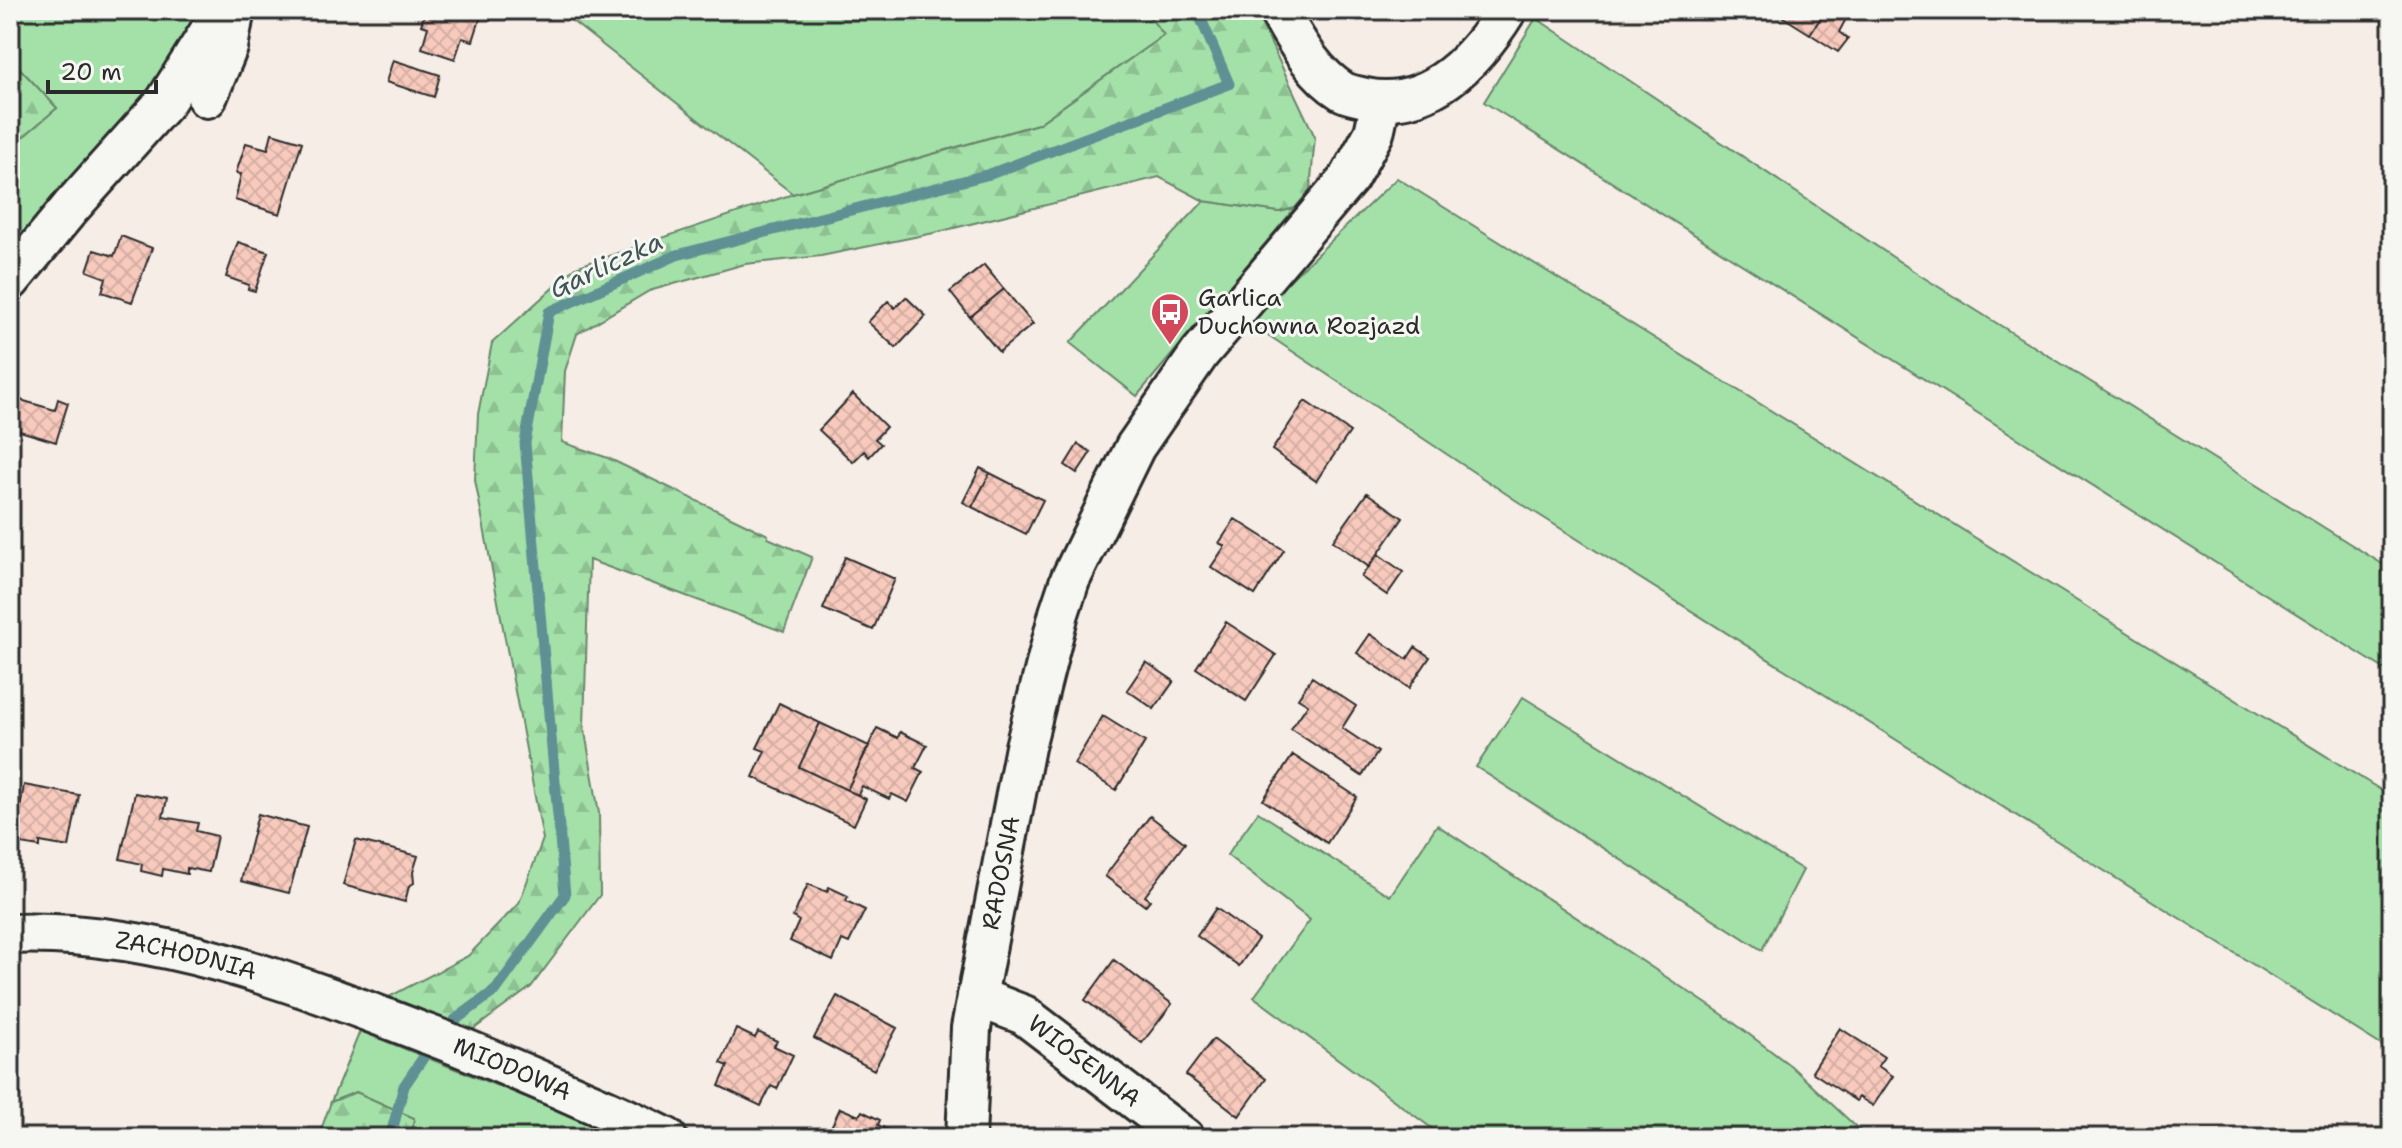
<svg xmlns="http://www.w3.org/2000/svg" width="2402" height="1148" viewBox="0 0 2402 1148" font-family="'Shantell Sans',sans-serif">
  <defs>
    <pattern id="forest-firs" width="22" height="20" patternUnits="userSpaceOnUse" patternTransform="scale(2)"><rect width="22" height="20" fill="#a4e1a9"/><path d="M5 1l3.5 6h-7zM16 11l3.5 6h-7z" fill="#8dc192"/></pattern>
    <pattern id="building-cross-hatch" width="8" height="8" patternUnits="userSpaceOnUse" patternTransform="scale(2)"><rect width="8" height="8" fill="#f8cabd"/><path d="M0 0l8 8M0 8l8-8" fill="none" stroke="#d5aea3"/></pattern>
  </defs>
  <rect width="100%" height="100%" fill="#f6ede7"/>
  <filter id="ink" filterUnits="userSpaceOnUse"><feTurbulence type="fractalNoise" baseFrequency=".0125" numOctaves="2"/><feDisplacementMap in="SourceGraphic" scale="16" xChannelSelector="R" yChannelSelector="G"/><feConvolveMatrix kernelMatrix="1 2 1 2 8 2 1 2 1" color-interpolation-filters="sRGB"/></filter>
  <g filter="url(#ink)">
    <path fill="#a4e1a9" stroke="#68866a" stroke-width="2" d="M 10,10 L 212,10 L 156,106 L 10,265 L 10,148 L 57,108 L 10,58 Z
      M 558,10 L 1144,10 L 1164,35 L 1038,124 L 793,194 Z
      M 1536,18 L 1918,274 L 2392,570 L 2392,674 L 1484,102 Z
      M 1397,178 L 2392,797 L 2392,1052 L 1517,501 L 1247,321 Z
      M 1204,201 L 1279,212 L 1295,208 L 1137,396 L 1070,343 Z
      M 1523,697 L 1803,870 L 1762,950 L 1476,767 Z
      M 1258,812 L 1390,896 L 1437,825 L 1722,1014 L 1791,1066 L 1868,1138 L 1445,1138 L 1254,997 L 1310,920 L 1227,855 Z
      M 360,1031 L 628,1138 L 411,1138 L 414,1118 L 356,1092 L 331,1102 Z"/>
    <path fill="url(#forest-firs)" stroke="#68866a" stroke-width="2" d="M 1144,10 L 1255,10 L 1315,137 L 1310,190 L 1295,208 L 1279,212 L 1204,201 L 1159,177 L 934,233 L 821,256 L 745,264 L 649,291 L 577,334 L 565,371 L 562,442 L 608,458 L 768,535 L 768,538 L 812,557 L 784,632 L 589,560 L 584,726 L 599,813 L 600,895 L 531,987 L 467,1034 L 381,1001 L 468,956 L 519,903 L 543,839 L 475,480 L 478,414 L 492,343 L 576,267 L 793,194 L 1038,124 L 1164,35 Z
      M 10,58 L 57,108 L 10,148 Z
      M 356,1092 L 414,1118 L 411,1138 L 318,1138 L 331,1102 Z"/>
    <g fill="none" stroke-linecap="round" stroke-linejoin="round">
      <path stroke="#5f9094" stroke-width="11" d="M 455,1020 L 496,990 L 565,895 L 525,443 L 549,312 L 677,255 L 990,174 L 1229,84 L 1197,10
        M 390,1138 L 404,1086 L 423,1058"/>
    </g>
    <path fill="url(#building-cross-hatch)" stroke="#2b2b2b" stroke-width="2" d="M 426,10 L 471,10 L 482,13 L 473,41 L 462,38 L 455,59 L 422,48 L 428,27 L 421,25 Z
      M 1772,10 L 1826,10 L 1810,34 Z
      M 1826,10 L 1835,10 L 1847,17 L 1839,32 L 1848,39 L 1838,52 L 1810,34 Z
      M 393,60 L 440,75 L 434,97 L 386,82 Z
      M 272,133 L 302,142 L 280,214 L 235,200 L 241,174 L 236,173 L 246,143 L 268,149 Z
      M 121,236 L 152,248 L 132,302 L 102,292 L 106,278 L 87,271 L 94,250 L 114,256 Z
      M 238,242 L 268,252 L 255,291 L 248,289 L 249,285 L 226,277 Z
      M 984,265 L 1004,289 L 970,317 L 950,292 Z
      M 1004,289 L 1033,324 L 999,352 L 970,317 Z
      M 906,297 L 926,316 L 896,348 L 868,322 L 888,301 L 895,308 Z
      M 853,394 L 886,427 L 875,439 L 881,444 L 869,457 L 864,451 L 853,462 L 819,430 Z
      M 10,397 L 55,410 L 58,399 L 68,403 L 56,442 L 10,428 Z
      M 1305,401 L 1350,432 L 1316,481 L 1272,450 Z
      M 1078,444 L 1091,452 L 1077,473 L 1065,465 Z
      M 980,468 L 990,473 L 972,507 L 963,502 Z
      M 990,473 L 1043,500 L 1026,534 L 972,507 Z
      M 1367,493 L 1403,518 L 1369,567 L 1333,541 Z
      M 1235,519 L 1284,550 L 1255,595 L 1211,567 L 1225,546 L 1219,543 Z
      M 1378,554 L 1403,572 L 1387,595 L 1361,577 Z
      M 845,557 L 895,579 L 873,630 L 823,609 Z
      M 1226,622 L 1276,655 L 1246,701 L 1196,668 Z
      M 1370,634 L 1407,659 L 1415,647 L 1430,657 L 1409,688 L 1357,653 Z
      M 1146,662 L 1174,681 L 1154,709 L 1127,690 Z
      M 1312,677 L 1356,706 L 1342,728 L 1378,752 L 1362,776 L 1291,729 L 1308,704 L 1298,698 Z
      M 779,703 L 820,723 L 799,767 L 866,799 L 854,825 L 753,777 L 765,751 L 757,748 Z
      M 1103,716 L 1145,742 L 1116,790 L 1074,764 Z
      M 820,723 L 869,746 L 847,790 L 799,767 Z
      M 877,728 L 898,738 L 900,732 L 927,745 L 915,768 L 923,772 L 908,802 L 892,794 L 889,799 L 862,786 L 858,795 L 847,790 Z
      M 1293,755 L 1357,797 L 1327,843 L 1263,800 Z
      M 24,785 L 79,795 L 69,847 L 40,842 L 40,847 L 14,843 Z
      M 135,793 L 167,799 L 163,817 L 198,823 L 196,831 L 217,836 L 209,872 L 187,868 L 187,874 L 163,869 L 162,876 L 141,871 L 142,864 L 120,859 Z
      M 258,814 L 307,827 L 289,893 L 241,881 Z
      M 1150,816 L 1185,843 L 1145,896 L 1150,900 L 1145,906 L 1105,876 Z
      M 356,840 L 418,856 L 413,872 L 414,883 L 409,886 L 405,902 L 343,885 Z
      M 808,884 L 827,892 L 829,887 L 848,896 L 846,901 L 865,910 L 849,943 L 842,940 L 833,961 L 790,941 L 799,921 L 793,917 Z
      M 1216,908 L 1258,939 L 1239,966 L 1197,936 Z
      M 1114,960 L 1172,1004 L 1142,1043 L 1085,1000 Z
      M 837,996 L 897,1028 L 874,1070 L 814,1038 Z
      M 1840,1028 L 1884,1057 L 1878,1066 L 1893,1076 L 1873,1106 L 1859,1097 L 1856,1101 L 1812,1072 Z
      M 736,1029 L 755,1038 L 758,1032 L 777,1041 L 774,1046 L 793,1055 L 777,1089 L 771,1086 L 761,1106 L 719,1086 L 728,1066 L 721,1063 Z
      M 1213,1039 L 1266,1079 L 1239,1116 L 1186,1075 Z
      M 840,1108 L 859,1116 L 862,1111 L 880,1120 L 878,1125 L 896,1134 L 895,1138 L 826,1138 Z"/>
    <g fill="none" stroke-linecap="round" stroke-linejoin="round">
      <defs>
        <g id="minor">
          <path d="M 1278,10 C 1296,40 1312,72 1342,91 C 1349,95 1358,96 1366,98 C 1430,111 1476,60 1507,10"/>
          <path d="M 207,98 L 228,47 L 234,14"/>
          <path d="M 10,281 L 71,207 L 165,102 L 223,10"/>
          <path id="s1" d="M 10,934 C 153,928 295,983 427,1034 C 478,1053 528,1075 578,1097 C 608,1110 638,1123 667,1138"/>
          <path id="s2" d="M 977,997 L 1024,1015 L 1185,1138"/>
          <path id="s3" d="M 966,1138 L 971,1028 L 1025,747 L 1059,613 L 1070,580 L 1135,447 L 1200,353 L 1349,178 L 1374,133 L 1381,101"/>
        </g>
      </defs>
      <use href="#minor" stroke="#2b2b2b" stroke-width="44"/>
      <use href="#minor" stroke="#f6f6f2" stroke-width="38"/>
    </g>
  </g>
  <defs>
    <symbol id="bus-pin" viewBox="-11 -11 22 30"><path d="M0 17L-7.5 6A9.5 9.5 0 1 1 7.5 6Z" fill="#d1495b" stroke="#f6f6f2"/><path d="M-5-6H5V4H4V6H2V4H-2V6H-4V4H-5ZM-3.5-4V0h7V-4ZM-3.5 1.2v1.5H-2V1.2ZM2 1.2v1.5H3.5V1.2Z" fill="#fff"/></symbol>
  </defs>
  <g fill-rule="evenodd">
    <use href="#bus-pin" x="1148" y="290" width="44" height="60"/>
  </g>
  <g text-anchor="middle" stroke-width="6" stroke-linejoin="round" paint-order="stroke">
    <g font-size="24" fill="#2b2b2b" stroke="#f6f6f2" text-anchor="start">
      <text x="1198" y="306">Garlica<tspan x="1198" dy="28">Duchowna Rozjazd</tspan></text>
    </g>
    <g font-size="24" fill="#2b2b2b" stroke="#f6f6f2">
      <text dy="8" stroke="none"><textPath href="#s3" startOffset="268">RADOSNA</textPath></text>
      <text dy="8" stroke="none"><textPath href="#s1" startOffset="178">ZACHODNIA</textPath></text>
      <text dy="8" stroke="none"><textPath href="#s2" startOffset="126">WIOSENNA</textPath></text>
      <text dy="8" stroke="none"><textPath href="#s1" startOffset="524">MIODOWA</textPath></text>
    </g>
    <g font-size="26" font-style="italic" fill="#405557" stroke="#f6f6f2">
      <text transform="translate(606 265) rotate(-25)" y="9">Garliczka</text>
    </g>
  </g>
  <rect width="2402" height="1148" fill="none" stroke="#f6f6f2" stroke-width="40"/>
  <rect x="20" y="20" width="2362" height="1108" fill="none" stroke="#2b2b2b" stroke-width="3" filter="url(#ink)"/>
  <path d="M48 80v12h108v-12" fill="none" stroke="#2b2b2b" stroke-width="4"/>
  <text x="60" y="80" font-size="24" fill="#2b2b2b" stroke="#f6f6f2" stroke-width="6" paint-order="stroke">20 m</text>
</svg>
